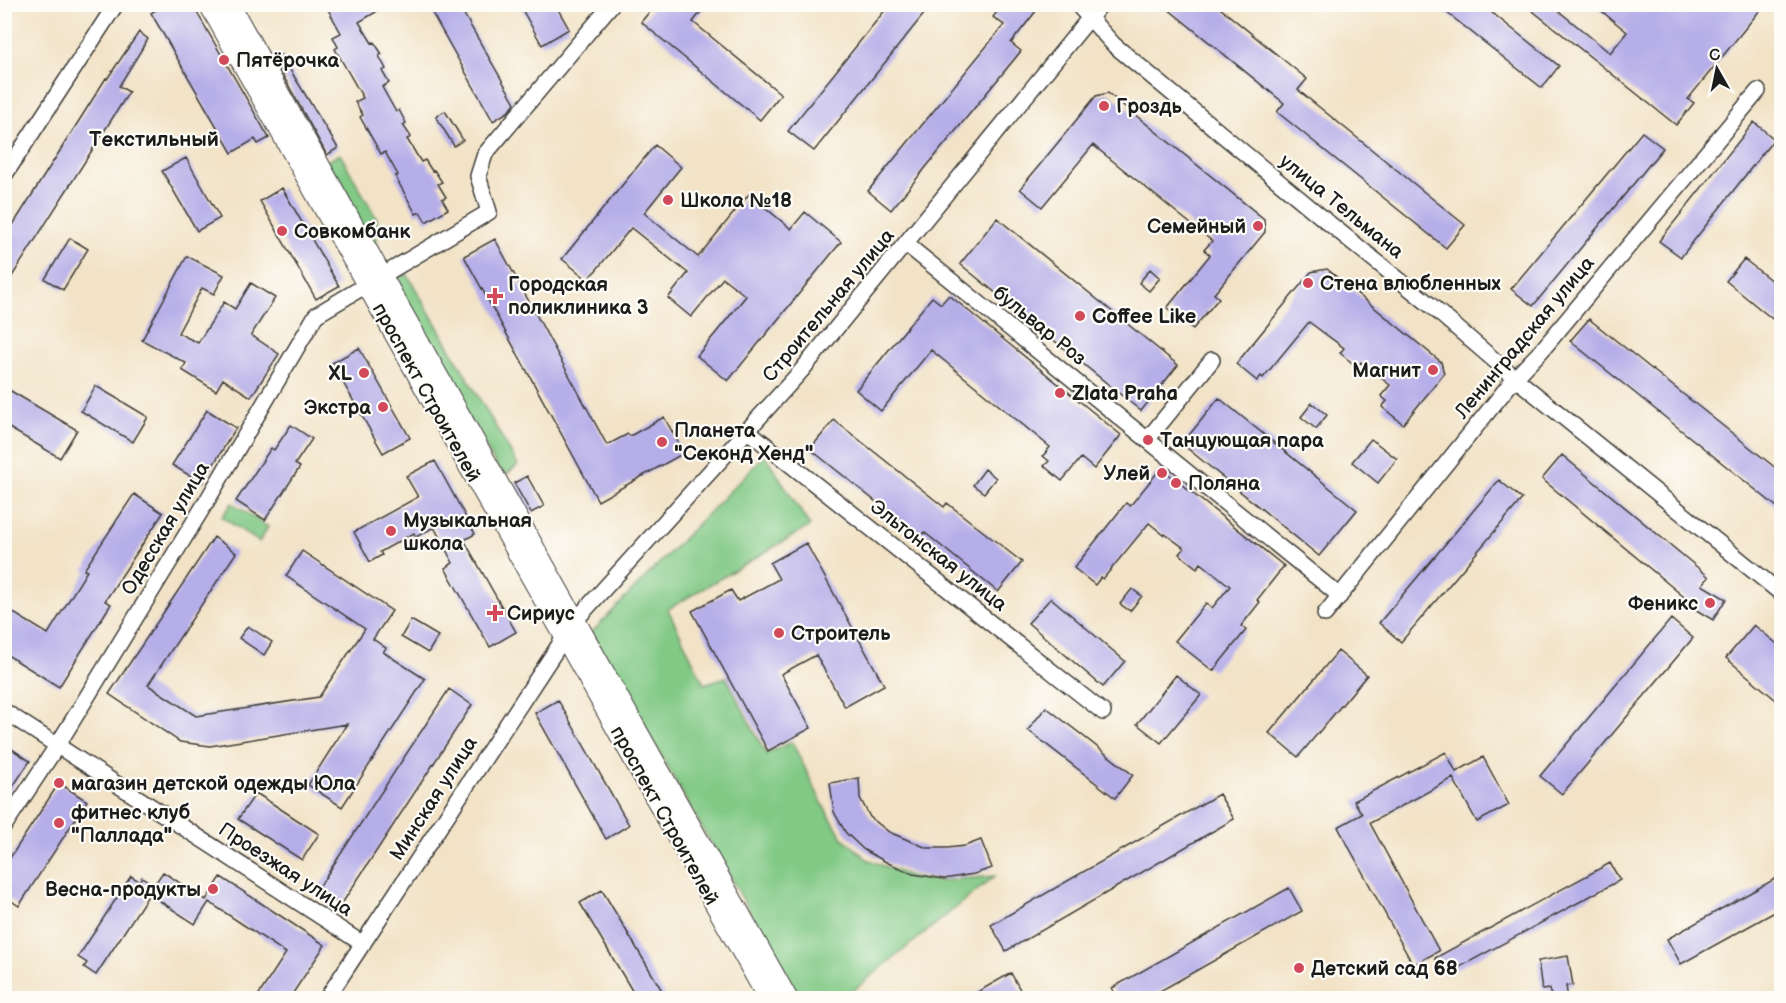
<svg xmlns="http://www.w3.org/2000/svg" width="1786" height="1003" viewBox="0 0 1786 1003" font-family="'Balsamiq Sans',sans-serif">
  <rect width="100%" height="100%" fill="#fdfcf7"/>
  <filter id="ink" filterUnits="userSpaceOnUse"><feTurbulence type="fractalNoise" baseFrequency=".0167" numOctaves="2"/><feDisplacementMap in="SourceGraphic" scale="12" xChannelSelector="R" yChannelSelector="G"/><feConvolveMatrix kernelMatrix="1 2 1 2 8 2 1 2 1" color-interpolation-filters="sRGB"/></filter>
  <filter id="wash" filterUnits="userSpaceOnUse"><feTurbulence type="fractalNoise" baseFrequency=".008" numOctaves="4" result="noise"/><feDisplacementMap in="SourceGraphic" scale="24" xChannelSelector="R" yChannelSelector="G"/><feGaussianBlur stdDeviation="1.35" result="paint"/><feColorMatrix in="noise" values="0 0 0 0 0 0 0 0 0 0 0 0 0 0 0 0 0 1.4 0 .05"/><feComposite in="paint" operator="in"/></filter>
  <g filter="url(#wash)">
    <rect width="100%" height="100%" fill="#f2e3c7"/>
    <path fill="#81c985" stroke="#4e7250" stroke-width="1.5" d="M 340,154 L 377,219 L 376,256 L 324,163 Z
      M 407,274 L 518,465 L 503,477 L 391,283 Z
      M 765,455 L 810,526 L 668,609 L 704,684 L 726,677 L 766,754 L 792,742 L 825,809 L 843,838 L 867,859 L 909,876 L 938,881 L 995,876 L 849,994 L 849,998 L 799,998 L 591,633 Z
      M 232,503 L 268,527 L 259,542 L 222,517 Z"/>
    <g id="blocks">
      <path fill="#b6aee8" d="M 165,4 L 192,4 L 269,138 L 258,144 L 255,139 L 232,153 L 151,13 Z
        M 325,4 L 372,4 L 376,12 L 359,22 L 372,43 L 374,42 L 382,54 L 379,56 L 386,69 L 382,71 L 389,83 L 382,87 L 396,112 L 399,110 L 406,123 L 403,125 L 411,137 L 407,139 L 421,162 L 425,160 L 432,171 L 434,170 L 442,182 L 438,184 L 446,197 L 442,199 L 448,209 L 426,222 L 420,212 L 416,214 L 395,176 L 398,175 L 385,152 L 381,154 L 360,117 L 363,115 L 355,102 L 363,98 L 335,49 L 338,47 L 333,37 L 341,33 Z
        M 427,4 L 458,4 L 515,103 L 508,112 L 493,121 Z
        M 519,4 L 555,4 L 569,29 L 542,45 Z
        M 656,4 L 707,4 L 693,22 L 781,94 L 760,120 L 641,22 Z
        M 890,4 L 932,4 L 814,151 L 788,131 Z
        M 1003,4 L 1028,4 L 1036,11 L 1011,43 L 1021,51 L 891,210 L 868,191 L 1004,25 L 993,17 Z
        M 1162,4 L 1215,4 L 1307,79 L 1298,90 L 1465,225 L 1446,248 L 1277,112 L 1284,103 Z
        M 1436,4 L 1481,4 L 1559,66 L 1542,88 Z
        M 1524,4 L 1550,4 L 1610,53 L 1627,32 L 1593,4 L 1765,4 L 1688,99 L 1694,103 L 1676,125 Z
        M 139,32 L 148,39 L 119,86 L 129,92 L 4,289 L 4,239 L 106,78 L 107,79 Z
        M 281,55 L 338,148 L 327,155 L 274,59 Z
        M 1108,93 L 1264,219 L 1265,232 L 1214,294 L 1219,298 L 1193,329 L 1167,308 L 1210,255 L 1204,250 L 1212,241 L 1093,145 L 1042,207 L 1020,189 L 1096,96 Z
        M 445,111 L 463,140 L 454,146 L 436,117 Z
        M 1754,122 L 1774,139 L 1681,257 L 1659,241 Z
        M 1642,132 L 1663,148 L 1533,306 L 1511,289 Z
        M 655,145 L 681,167 L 644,213 L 698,257 L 749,194 L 791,229 L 805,212 L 841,242 L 728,381 L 697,356 L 746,296 L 723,278 L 691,317 L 668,298 L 688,273 L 631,228 L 588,280 L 562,259 Z
        M 186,158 L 220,218 L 197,231 L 162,171 Z
        M 282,188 L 339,286 L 316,299 L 260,201 Z
        M 997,218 L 1178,365 L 1141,411 L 960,264 Z
        M 70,238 L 88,249 L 63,290 L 45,279 Z
        M 495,239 L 607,445 L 628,434 L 630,436 L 664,417 L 684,453 L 598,501 L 464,256 Z
        M 187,256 L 224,275 L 214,294 L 202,288 L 178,333 L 198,343 L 224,302 L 235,309 L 251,283 L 275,298 L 251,335 L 279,354 L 251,397 L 223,379 L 216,391 L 182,370 L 186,363 L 142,340 Z
        M 1744,259 L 1782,289 L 1782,327 L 1726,281 Z
        M 1150,269 L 1160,278 L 1149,291 L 1139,283 Z
        M 1327,269 L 1441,362 L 1444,374 L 1403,424 L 1382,407 L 1387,401 L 1381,396 L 1390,385 L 1361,362 L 1357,367 L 1340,353 L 1344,348 L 1309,322 L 1263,378 L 1261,376 L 1257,381 L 1236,364 L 1311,272 Z
        M 949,295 L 1121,435 L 1094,469 L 1081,458 L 1062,481 L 1044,466 L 1049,461 L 1043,456 L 1050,447 L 931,350 L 881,411 L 856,390 L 932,297 L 941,304 Z
        M 1589,319 L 1782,473 L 1782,511 L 1570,341 Z
        M 359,348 L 410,438 L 383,453 L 332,363 Z
        M 96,386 L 148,417 L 133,442 L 81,411 Z
        M 4,387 L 77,430 L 60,458 L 4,425 Z
        M 1219,398 L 1357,510 L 1319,556 L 1182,444 Z
        M 1312,403 L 1327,415 L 1316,429 L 1301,417 Z
        M 207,410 L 236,428 L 202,483 L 172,465 Z
        M 834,420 L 944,507 L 947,503 L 1022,562 L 998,592 L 924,532 L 920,537 L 810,449 Z
        M 291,425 L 312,439 L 295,464 L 300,467 L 265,520 L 236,501 L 271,448 L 274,450 Z
        M 1371,439 L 1397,459 L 1378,483 L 1352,462 Z
        M 1562,455 L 1709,577 L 1702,585 L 1726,599 L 1713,620 L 1693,608 L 1695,606 L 1542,479 Z
        M 435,461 L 475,534 L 464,540 L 516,632 L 490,647 L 445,568 L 453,563 L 434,527 L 416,537 L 414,533 L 380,552 L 382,555 L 370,562 L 354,532 L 418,497 L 406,476 Z
        M 1161,468 L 1284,566 L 1257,600 L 1260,602 L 1241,626 L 1246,630 L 1213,671 L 1175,641 L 1206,603 L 1212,608 L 1230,586 L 1201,563 L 1197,568 L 1179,554 L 1184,548 L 1165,534 L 1164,535 L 1149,523 L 1103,579 L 1101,577 L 1095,585 L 1074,568 L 1126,503 L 1130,506 Z
        M 985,469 L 996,478 L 984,493 L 973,485 Z
        M 527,476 L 544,506 L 531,513 L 514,483 Z
        M 1499,480 L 1522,499 L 1401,642 L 1379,623 Z
        M 134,494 L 163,513 L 105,601 L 111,604 L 59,687 L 4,653 L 4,607 L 48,634 L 87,571 L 84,570 Z
        M 214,537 L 236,553 L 148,685 L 196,716 L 319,697 L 365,629 L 286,576 L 302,551 L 392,611 L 373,639 L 386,648 L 383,652 L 425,679 L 342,807 L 308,785 L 347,724 L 210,746 L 180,742 L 109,694 Z
        M 806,543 L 884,685 L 845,707 L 816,655 L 781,674 L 811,728 L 768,751 L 692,611 L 731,590 L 738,601 L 779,579 L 770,563 Z
        M 1132,589 L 1142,596 L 1130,611 L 1120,604 Z
        M 1051,598 L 1125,661 L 1103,687 L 1028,623 Z
        M 1671,619 L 1693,638 L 1562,794 L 1540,776 Z
        M 411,620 L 438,636 L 428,653 L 401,637 Z
        M 1754,625 L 1782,648 L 1782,705 L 1726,658 Z
        M 248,626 L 272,642 L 264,655 L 239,638 Z
        M 1338,651 L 1367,675 L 1298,757 L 1269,733 Z
        M 1176,675 L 1201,695 L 1161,743 L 1137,724 Z
        M 449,689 L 472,705 L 341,905 L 317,890 Z
        M 558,700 L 629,825 L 606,839 L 535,713 Z
        M 1046,707 L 1133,775 L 1115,798 L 1028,730 Z
        M 4,744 L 30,761 L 4,800 Z
        M 1446,752 L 1456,772 L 1483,757 L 1509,805 L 1477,822 L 1453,778 L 1370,823 L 1439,951 L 1413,965 L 1338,827 L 1362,814 L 1354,801 Z
        M 859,778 L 860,798 L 870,817 L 889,832 L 927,848 L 947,848 L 965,846 L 981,840 L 992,868 L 974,874 L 944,879 L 913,874 L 888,863 L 864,850 L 846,833 L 834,812 L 830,783 Z
        M 59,783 L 87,801 L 19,906 L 4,896 L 4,867 Z
        M 256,793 L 319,834 L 302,860 L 238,819 Z
        M 1219,794 L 1234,819 L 1006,951 L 991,925 Z
        M 1610,863 L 1620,880 L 1445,975 L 1435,958 Z
        M 163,872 L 206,900 L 221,877 L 325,945 L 289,999 L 256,999 L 286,953 L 209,902 L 195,924 L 149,894 L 96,975 L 84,967 L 87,963 L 78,957 L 131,876 L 139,881 L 142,877 L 154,885 Z
        M 1782,875 L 1782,908 L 1681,964 L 1667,939 Z
        M 1289,888 L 1302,911 L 1146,999 L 1118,999 L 1112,988 Z
        M 602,890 L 667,999 L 637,999 L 580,903 Z
        M 1568,956 L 1573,985 L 1566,986 L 1568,999 L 1551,999 L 1550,989 L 1542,990 L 1538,961 Z
        M 1011,973 L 1025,999 L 965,999 Z"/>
    </g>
  </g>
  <g filter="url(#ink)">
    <use href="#blocks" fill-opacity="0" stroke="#3c3a36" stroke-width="1.5"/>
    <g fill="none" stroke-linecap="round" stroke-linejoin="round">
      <defs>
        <path id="minor" d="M 1077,4 L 1114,45 L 1325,220 L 1429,304 L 1515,378 L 1782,594
          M 4,176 L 116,4
          M 906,244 L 1340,596
          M 748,431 L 1103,712
          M 1147,440 L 1212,360
          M 1325,614 L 1515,378 L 1542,350 L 1758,91
          M 4,711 L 363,944
          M 4,826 L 57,746 L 208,499 L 316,315 L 489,212 L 478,176 L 485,154 L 612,4
          M 327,998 L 575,621 L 802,370 L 1101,4"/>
        <path id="major" d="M 209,4 L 768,998
          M 229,4 L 787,998"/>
      </defs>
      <use href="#minor" stroke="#3c3a36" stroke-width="18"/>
      <use href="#major" stroke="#3c3a36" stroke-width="22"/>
      <use href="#minor" stroke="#fff" stroke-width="15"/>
      <use href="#major" stroke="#fff" stroke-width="20"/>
    </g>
  </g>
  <g fill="#d1495b" stroke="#fdfcf7" stroke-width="2">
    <circle cx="224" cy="60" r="6"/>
    <circle cx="1104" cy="106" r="6"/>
    <circle cx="668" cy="200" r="6"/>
    <circle cx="1258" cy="226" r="6"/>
    <circle cx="282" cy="231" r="6"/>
    <circle cx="1308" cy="283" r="6"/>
    <path d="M492 287h6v6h6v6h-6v6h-6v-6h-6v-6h6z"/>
    <circle cx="1080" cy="316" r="6"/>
    <circle cx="1433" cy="370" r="6"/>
    <circle cx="364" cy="373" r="6"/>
    <circle cx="1060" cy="393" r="6"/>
    <circle cx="383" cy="407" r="6"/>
    <circle cx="1148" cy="440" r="6"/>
    <circle cx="662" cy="442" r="6"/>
    <circle cx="1162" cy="473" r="6"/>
    <circle cx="1176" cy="483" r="6"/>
    <circle cx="391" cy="531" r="6"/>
    <circle cx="1710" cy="603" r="6"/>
    <path d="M492 604h6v6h6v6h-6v6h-6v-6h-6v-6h6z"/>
    <circle cx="779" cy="633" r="6"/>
    <circle cx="59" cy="783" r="6"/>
    <circle cx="59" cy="823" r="6"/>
    <circle cx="213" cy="889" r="6"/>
    <circle cx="1299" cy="968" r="6"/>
  </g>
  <g text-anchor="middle" stroke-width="4.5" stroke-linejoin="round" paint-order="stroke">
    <g font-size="20" font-weight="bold" fill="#1c1c1c" stroke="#fdfcf7" text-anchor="start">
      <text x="236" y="67">Пятёрочка</text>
      <text x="1116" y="113">Гроздь</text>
      <text x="680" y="207">Школа №18</text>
      <text x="1246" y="233" text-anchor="end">Семейный</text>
      <text x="294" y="238">Совкомбанк</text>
      <text x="1320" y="290">Стена влюбленных</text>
      <text x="508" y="291">Городская<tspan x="508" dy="23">поликлиника 3</tspan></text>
      <text x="1092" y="323">Coffee Like</text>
      <text x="1421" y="377" text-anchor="end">Магнит</text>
      <text x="352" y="380" text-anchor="end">XL</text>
      <text x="1072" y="400">Zlata Praha</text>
      <text x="371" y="414" text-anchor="end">Экстра</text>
      <text x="674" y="437">Планета<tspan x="674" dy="23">"Секонд Хенд"</tspan></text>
      <text x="1160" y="447">Танцующая пара</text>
      <text x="1150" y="480" text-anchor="end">Улей</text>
      <text x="1188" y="490">Поляна</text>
      <text x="403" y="527">Музыкальная<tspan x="403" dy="23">школа</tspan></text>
      <text x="1698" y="610" text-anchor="end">Феникс</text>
      <text x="507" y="620">Сириус</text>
      <text x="791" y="640">Строитель</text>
      <text x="71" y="790">магазин детской одежды Юла</text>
      <text x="71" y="819">фитнес клуб<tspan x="71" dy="23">"Паллада"</tspan></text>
      <text x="201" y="896" text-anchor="end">Весна-продукты</text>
      <text x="1311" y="975">Детский сад 68</text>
    </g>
    <g font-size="20" fill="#1c1c1c" stroke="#fdfcf7">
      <text transform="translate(1342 206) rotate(39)" y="7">улица Тельмана</text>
      <text transform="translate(828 305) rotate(-50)" y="7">Строительная улица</text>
      <text transform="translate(1040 325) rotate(39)" y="7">бульвар Роз</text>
      <text transform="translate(1524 337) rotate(-50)" y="7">Ленинградская улица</text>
      <text transform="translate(427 392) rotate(61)" y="7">проспект Строителей</text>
      <text transform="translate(165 528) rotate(-59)" y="7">Одесская улица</text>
      <text transform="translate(939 555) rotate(38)" y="7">Эльтонская улица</text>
      <text transform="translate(433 798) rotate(-57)" y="7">Минская улица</text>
      <text transform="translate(665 815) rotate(61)" y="7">проспект Строителей</text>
      <text transform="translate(286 869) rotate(33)" y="7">Проезжая улица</text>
    </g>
    <g font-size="21" font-weight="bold" fill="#1c1c1c" stroke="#fdfcf7">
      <text x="154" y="146">Текстильный</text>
    </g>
  </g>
  <rect width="1786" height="1003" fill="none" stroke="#fdfcf7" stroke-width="24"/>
  <g transform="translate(1717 69) rotate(351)" stroke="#fdfcf7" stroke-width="4.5" paint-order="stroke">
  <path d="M0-4.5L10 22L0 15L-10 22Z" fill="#1c1c1c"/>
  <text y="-9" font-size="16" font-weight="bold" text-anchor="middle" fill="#1c1c1c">С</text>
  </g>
</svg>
